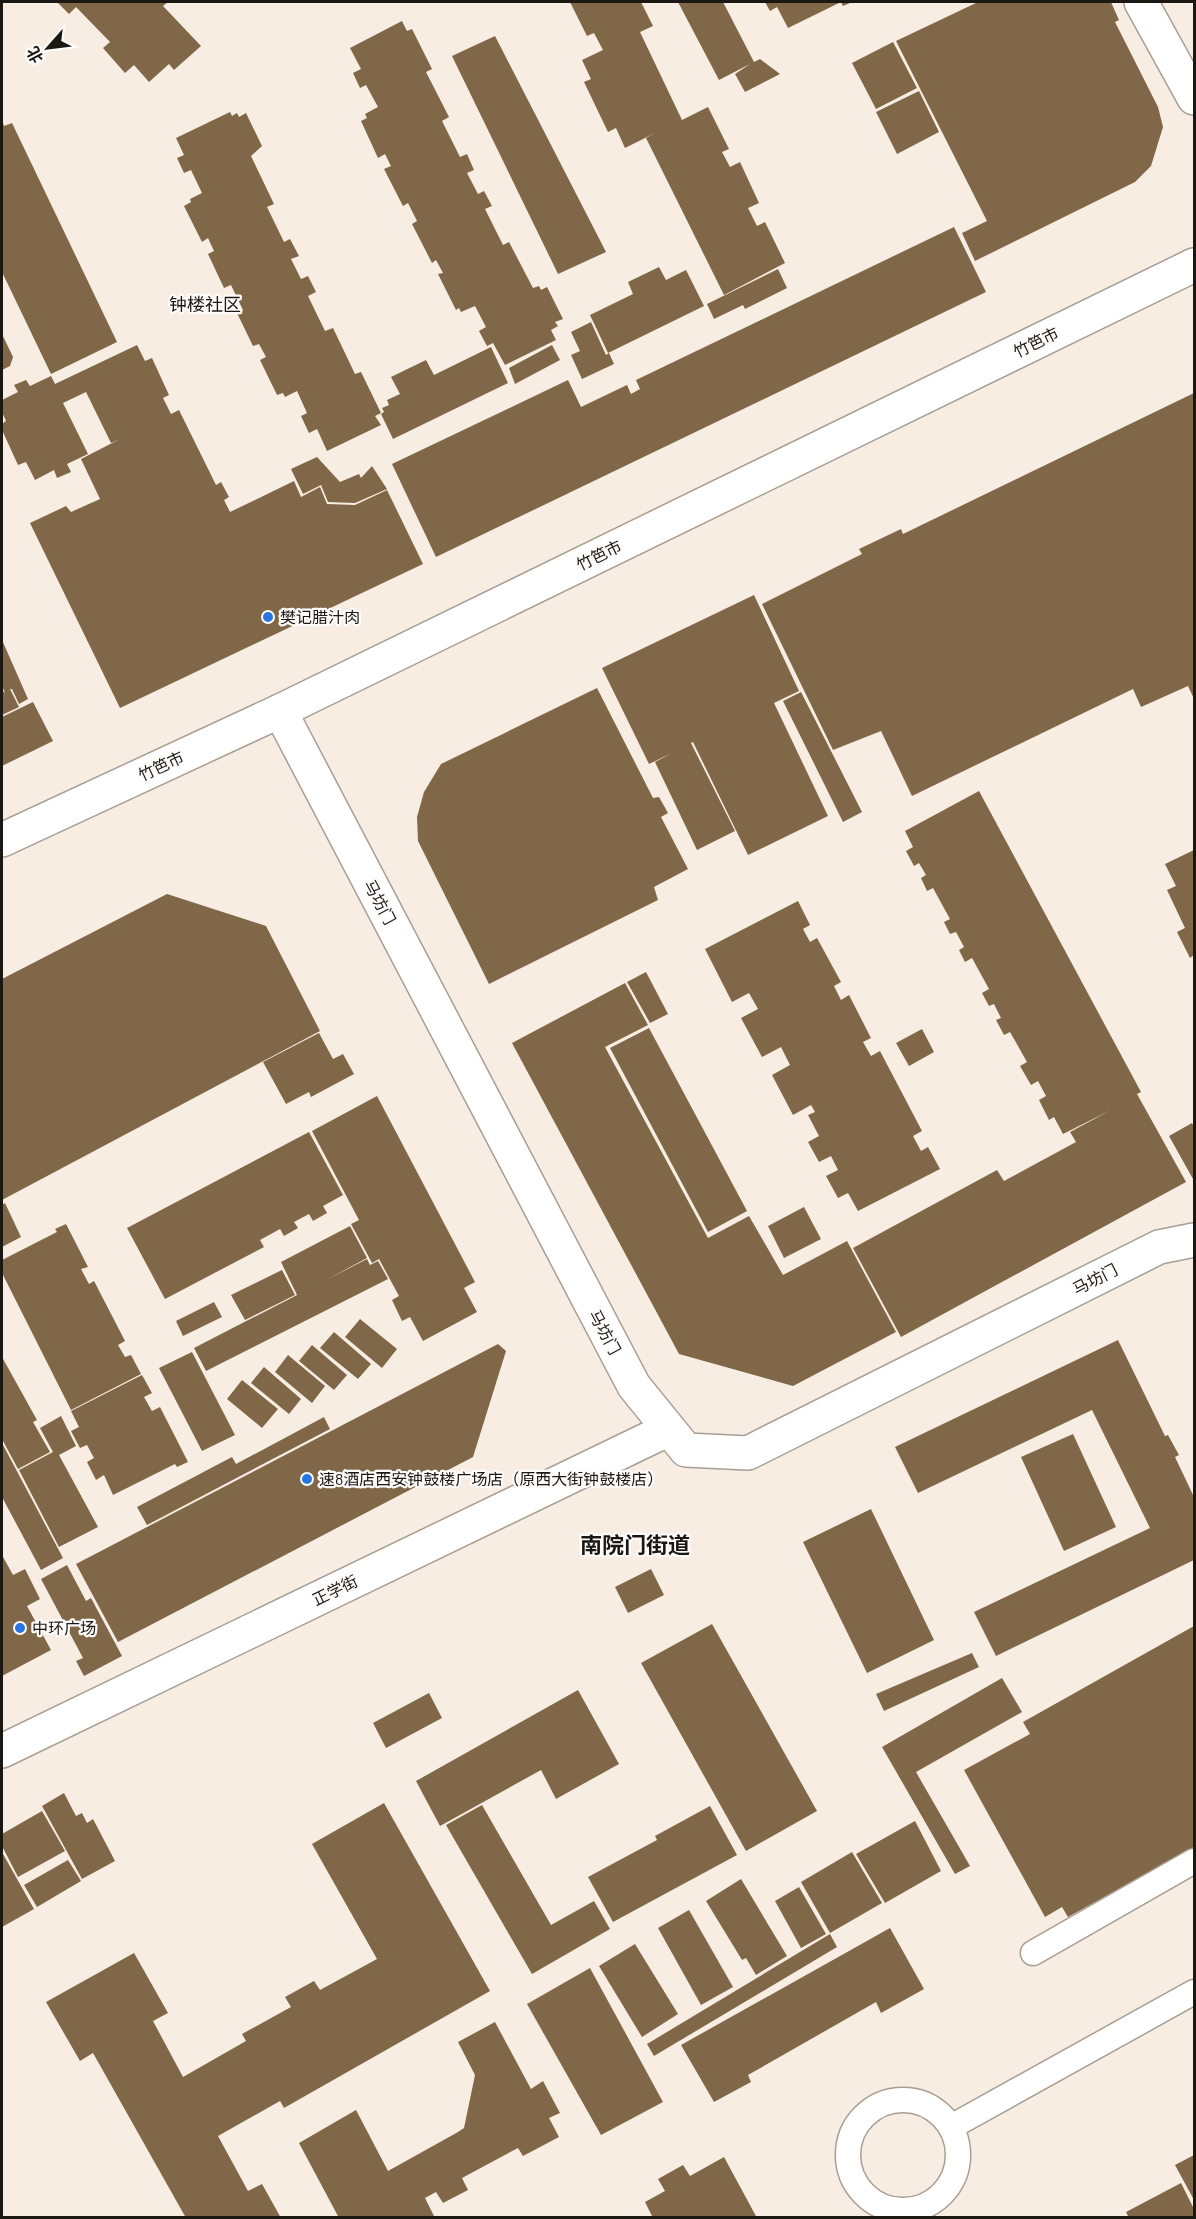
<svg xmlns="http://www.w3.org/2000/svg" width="1196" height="2219" viewBox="0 0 1196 2219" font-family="Barlow,'Noto Sans SC',sans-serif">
  <rect width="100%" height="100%" fill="#f7ede2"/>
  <path fill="#806748" d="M 57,2 L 168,2 L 163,6 L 201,46 L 174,70 L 169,64 L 149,82 L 134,65 L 125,73 L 103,48 L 110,42 L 76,7 L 69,14 Z
    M 570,2 L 641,2 L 653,26 L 640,32 L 682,120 L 708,107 L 729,149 L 722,152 L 730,167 L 740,162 L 759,203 L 748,208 L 757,226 L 765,222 L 785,263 L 724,295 L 646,138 L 655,133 L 625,148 L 616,128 L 608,132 L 584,82 L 591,79 L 582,60 L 603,50 L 594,33 L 587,36 Z
    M 678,2 L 723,2 L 754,62 L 760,59 L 780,74 L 745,92 L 735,74 L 750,64 L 719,80 Z
    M 765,2 L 852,2 L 843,6 L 841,2 L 788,28 L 777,7 L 770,11 Z
    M 978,2 L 1111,2 L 1119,20 L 1115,22 L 1158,107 L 1163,127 L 1151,166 L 1135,182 L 975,261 L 962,233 L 987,221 L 896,41 Z
    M 402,21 L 407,31 L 412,29 L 432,69 L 426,72 L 449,117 L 442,121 L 460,157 L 467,154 L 474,170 L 467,173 L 478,194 L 484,191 L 492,206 L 485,209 L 503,245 L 509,242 L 533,288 L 539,286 L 541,290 L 547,287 L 563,319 L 555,322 L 558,326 L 551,330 L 556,340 L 505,365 L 493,343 L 487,346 L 479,331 L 486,327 L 475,306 L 461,312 L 459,308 L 456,310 L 438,274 L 443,273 L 436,260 L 432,263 L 412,224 L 417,221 L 408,203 L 403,206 L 384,169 L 391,166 L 385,154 L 378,158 L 361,121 L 367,118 L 365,114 L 378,107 L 366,85 L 360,88 L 353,73 L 361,69 L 350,48 Z
    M 495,36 L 606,252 L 558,274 L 452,56 Z
    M 893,42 L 917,88 L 876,109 L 852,63 Z
    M 919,91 L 939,132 L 897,154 L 876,112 Z
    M 230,112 L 232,116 L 237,113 L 239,117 L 246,113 L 262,146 L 251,156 L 274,204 L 267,207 L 284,242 L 290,239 L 299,256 L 291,259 L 301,279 L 308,276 L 316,292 L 308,296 L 325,331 L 333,328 L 355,374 L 361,372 L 381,413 L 375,416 L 381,425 L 327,451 L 317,429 L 309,433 L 301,416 L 307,413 L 297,391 L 285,397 L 283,393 L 277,395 L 260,360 L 266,357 L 259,344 L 253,346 L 237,313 L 243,310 L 231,285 L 224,288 L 208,254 L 214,251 L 208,238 L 202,242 L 184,206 L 191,202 L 190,199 L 202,193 L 191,170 L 184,173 L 177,158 L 184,155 L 176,138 Z
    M 2,120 L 4,126 L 12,123 L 117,342 L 51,374 L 2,272 Z
    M 954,227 L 986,292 L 436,557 L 392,464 L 568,380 L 581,407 L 627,385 L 631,394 L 640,389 L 636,380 Z
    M 659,267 L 666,280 L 686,270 L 704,306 L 608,353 L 590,315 L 633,294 L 628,282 Z
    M 778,269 L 787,288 L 745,309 L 743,305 L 714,319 L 707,304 Z
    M 591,322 L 606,355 L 609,353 L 614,364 L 582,379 L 571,355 L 580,351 L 571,332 Z
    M 2,334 L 13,357 L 10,366 L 2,370 Z
    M 137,345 L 145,361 L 152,358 L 169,395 L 163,398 L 171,414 L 179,410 L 216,485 L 221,482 L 229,497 L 224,500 L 230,512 L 294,481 L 301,497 L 320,487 L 327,504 L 355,505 L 387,490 L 423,564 L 120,708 L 30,523 L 64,507 L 66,506 L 71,512 L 100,499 L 81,459 L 120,439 L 111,443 L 86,392 L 63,403 L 88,454 L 67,464 L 71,472 L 57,478 L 54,470 L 35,480 L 26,462 L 18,465 L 2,430 L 2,424 L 6,421 L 2,412 L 2,400 L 18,392 L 14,385 L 26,380 L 30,386 L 51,376 L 55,384 Z
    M 552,345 L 560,360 L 515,384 L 509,368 Z
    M 491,347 L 508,383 L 393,439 L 381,414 L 384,412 L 382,408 L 389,405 L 387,400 L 400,394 L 391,377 L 426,360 L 434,375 Z
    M 1194,393 L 1194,699 L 1188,686 L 1141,707 L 1133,689 L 912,796 L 881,731 L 833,750 L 762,604 L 862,554 L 859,549 L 901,529 L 903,534 Z
    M 317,457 L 340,482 L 359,474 L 361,478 L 372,466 L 387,489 L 355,503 L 328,502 L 321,485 L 303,494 L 291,469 Z
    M 754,595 L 799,691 L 774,703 L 828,816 L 748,855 L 693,742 L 691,743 L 735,831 L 697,850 L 655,762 L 672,753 L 649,764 L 602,668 Z
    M 2,640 L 28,699 L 19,704 L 12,689 L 10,689 L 19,707 L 2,715 L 2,690 L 5,693 L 2,686 Z
    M 597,688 L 653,798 L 659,797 L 668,813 L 661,817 L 688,869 L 654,887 L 658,900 L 489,984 L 418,841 L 417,817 L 424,792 L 441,764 Z
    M 801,692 L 862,812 L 843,822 L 783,701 Z
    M 33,702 L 53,741 L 2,766 L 2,717 Z
    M 979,791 L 1141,1092 L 1137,1094 L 1186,1182 L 901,1337 L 853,1248 L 997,1170 L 1004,1181 L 1076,1142 L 1070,1132 L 1111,1110 L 1063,1134 L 1054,1117 L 1049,1120 L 1039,1100 L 1046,1096 L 1038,1081 L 1031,1085 L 1020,1066 L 1027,1062 L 1010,1032 L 1004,1035 L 996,1020 L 1001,1018 L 994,1004 L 989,1006 L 982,993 L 989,989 L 972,958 L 965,962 L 959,950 L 964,947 L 956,932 L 950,934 L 944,922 L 950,919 L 933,888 L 927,891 L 921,878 L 926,875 L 919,863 L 914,866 L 906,851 L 913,847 L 905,831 Z
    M 1194,850 L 1194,955 L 1190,958 L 1177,932 L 1185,928 L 1167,890 L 1176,886 L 1165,864 Z
    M 167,894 L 266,926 L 320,1031 L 2,1200 L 2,979 Z
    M 798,901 L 810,925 L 803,929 L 810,942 L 817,938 L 841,982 L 834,986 L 841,1000 L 849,995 L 871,1038 L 863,1042 L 871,1056 L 880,1051 L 922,1131 L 913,1136 L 921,1151 L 928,1147 L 940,1169 L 858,1211 L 848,1193 L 838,1198 L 826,1176 L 838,1170 L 831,1156 L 819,1162 L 808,1142 L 819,1136 L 808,1115 L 815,1112 L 811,1105 L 793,1115 L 772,1075 L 790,1065 L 781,1047 L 762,1057 L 741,1018 L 758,1009 L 749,993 L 732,1002 L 705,949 Z
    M 646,972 L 668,1014 L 650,1023 L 627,982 Z
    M 625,983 L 648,1025 L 605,1047 L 708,1238 L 749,1216 L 783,1275 L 847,1241 L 896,1332 L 793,1386 L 679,1354 L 512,1043 Z
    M 649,1028 L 747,1211 L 708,1232 L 610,1048 Z
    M 922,1029 L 934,1052 L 909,1066 L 896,1043 Z
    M 319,1033 L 333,1059 L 343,1054 L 354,1074 L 311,1097 L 309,1092 L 286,1104 L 263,1062 Z
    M 377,1096 L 475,1282 L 464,1288 L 477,1312 L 423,1341 L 410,1317 L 402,1321 L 392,1300 L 399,1296 L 379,1259 L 372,1263 L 351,1224 L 359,1220 L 312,1131 Z
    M 1192,1123 L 1194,1127 L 1193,1179 L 1169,1136 Z
    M 309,1132 L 343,1195 L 323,1206 L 327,1213 L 313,1221 L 309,1214 L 294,1222 L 298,1228 L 284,1236 L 280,1229 L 260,1240 L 264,1247 L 165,1299 L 127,1228 Z
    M 5,1203 L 21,1237 L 2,1247 L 2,1205 Z
    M 804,1207 L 821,1239 L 784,1258 L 768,1226 Z
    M 66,1224 L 88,1267 L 81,1269 L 89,1284 L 94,1281 L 125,1341 L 118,1345 L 125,1357 L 131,1355 L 141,1374 L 71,1410 L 2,1273 L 2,1260 L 57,1232 L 55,1229 Z
    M 350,1226 L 367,1258 L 326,1280 L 367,1259 L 370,1265 L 378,1261 L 388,1279 L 206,1371 L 194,1348 L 297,1295 L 281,1262 Z
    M 282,1270 L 295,1295 L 245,1320 L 231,1295 Z
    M 214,1302 L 222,1317 L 183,1336 L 176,1321 Z
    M 360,1319 L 397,1349 L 382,1368 L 345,1337 Z
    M 334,1332 L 371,1364 L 358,1379 L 320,1348 Z
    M 1118,1340 L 1165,1436 L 1168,1435 L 1179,1455 L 1175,1457 L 1194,1497 L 1194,1560 L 996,1656 L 974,1612 L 1150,1528 L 1092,1410 L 918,1493 L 895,1447 Z
    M 498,1344 L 506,1351 L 473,1457 L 118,1642 L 76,1564 Z
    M 312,1345 L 347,1375 L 334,1390 L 299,1361 Z
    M 192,1352 L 235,1435 L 202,1451 L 159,1368 Z
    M 288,1355 L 325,1386 L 312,1403 L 275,1372 Z
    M 2,1357 L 37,1420 L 33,1422 L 50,1452 L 18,1469 L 2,1439 Z
    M 264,1367 L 301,1399 L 289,1414 L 251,1383 Z
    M 142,1375 L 152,1393 L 144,1397 L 152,1411 L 160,1407 L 188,1462 L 177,1467 L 175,1464 L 113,1495 L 104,1475 L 96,1480 L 87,1462 L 94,1458 L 87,1445 L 80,1448 L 71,1431 L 79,1427 L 71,1411 Z
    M 242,1380 L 278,1409 L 262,1428 L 227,1399 Z
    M 61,1416 L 76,1446 L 59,1455 L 98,1527 L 59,1547 L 19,1470 L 53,1452 L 40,1428 Z
    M 324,1417 L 330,1429 L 147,1525 L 137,1507 L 232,1457 L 236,1464 Z
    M 1073,1434 L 1116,1527 L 1064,1551 L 1021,1457 Z
    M 2,1443 L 63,1558 L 41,1570 L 2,1497 Z
    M 871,1509 L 934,1640 L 867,1673 L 803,1542 Z
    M 2,1555 L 13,1575 L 25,1569 L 40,1599 L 27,1606 L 51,1650 L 2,1676 Z
    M 67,1565 L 86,1601 L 91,1598 L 122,1656 L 84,1676 L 76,1661 L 83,1658 L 41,1579 Z
    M 651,1569 L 664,1595 L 628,1613 L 615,1587 Z
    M 712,1624 L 817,1811 L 746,1851 L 641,1663 Z
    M 1194,1626 L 1194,1847 L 1068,1917 L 1062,1907 L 1045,1917 L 964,1770 L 1030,1734 L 1023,1722 Z
    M 972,1653 L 979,1667 L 884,1711 L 876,1694 Z
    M 1002,1678 L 1022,1712 L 916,1772 L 970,1866 L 955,1874 L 882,1747 Z
    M 578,1690 L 619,1764 L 556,1799 L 541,1770 L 440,1826 L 416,1781 Z
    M 429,1693 L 442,1718 L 386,1748 L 373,1723 Z
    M 64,1793 L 76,1816 L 82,1813 L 87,1823 L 93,1819 L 115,1861 L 82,1879 L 42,1806 Z
    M 384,1803 L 490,1991 L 284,2108 L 280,2101 L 218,2136 L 248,2191 L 262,2184 L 281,2218 L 186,2218 L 93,2053 L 80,2061 L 46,2002 L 134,1953 L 168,2013 L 153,2021 L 183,2077 L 246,2041 L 242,2034 L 291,2007 L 285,1997 L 314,1981 L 320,1990 L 377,1959 L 312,1844 Z
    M 482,1805 L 551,1925 L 594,1901 L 610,1929 L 532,1974 L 446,1825 Z
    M 710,1806 L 737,1855 L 613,1922 L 588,1877 L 657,1840 L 655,1836 Z
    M 42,1811 L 65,1851 L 18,1877 L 2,1846 L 2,1834 Z
    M 915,1821 L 941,1871 L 885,1903 L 856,1854 Z
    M 852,1852 L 882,1903 L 830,1933 L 801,1882 Z
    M 3,1854 L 34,1909 L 2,1927 L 2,1855 Z
    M 68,1860 L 81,1881 L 37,1907 L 24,1885 Z
    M 741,1879 L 787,1956 L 756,1975 L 746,1958 L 742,1960 L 706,1901 Z
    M 799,1887 L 826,1934 L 801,1948 L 775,1901 Z
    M 689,1910 L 733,1987 L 701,2005 L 658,1928 Z
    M 890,1928 L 924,1989 L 881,2013 L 876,2002 L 748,2075 L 751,2082 L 714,2102 L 681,2045 Z
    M 830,1934 L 837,1947 L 654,2056 L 647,2044 Z
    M 635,1944 L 678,2014 L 642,2037 L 599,1966 Z
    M 590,1968 L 663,2102 L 601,2135 L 527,2004 Z
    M 495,2022 L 531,2089 L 543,2081 L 560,2113 L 549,2118 L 559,2137 L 523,2156 L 518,2148 L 462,2178 L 468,2190 L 443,2203 L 436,2192 L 425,2198 L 435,2218 L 339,2218 L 299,2143 L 356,2110 L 388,2171 L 458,2132 L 464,2128 L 475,2075 L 458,2042 Z
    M 1194,2155 L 1194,2200 L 1175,2165 Z
    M 724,2157 L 757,2218 L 653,2218 L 645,2202 L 665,2191 L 658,2179 L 683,2165 L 690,2176 Z
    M 1181,2183 L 1194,2209 L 1194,2218 L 1129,2218 L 1126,2212 Z"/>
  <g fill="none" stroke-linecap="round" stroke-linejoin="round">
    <defs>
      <path id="service" d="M 1033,1953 L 1194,1861
        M848 2155a55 55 0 1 1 110 0a55 55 0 1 1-110 0Z
        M 951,2127 L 1194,1992"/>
      <path id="minor" d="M 1141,2 L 1194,98
        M 280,711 L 634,1386 L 686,1450 L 748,1453 L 1159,1247 L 1194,1240
        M 2,1751 L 669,1429"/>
      <path id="tertiary" d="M 2,840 L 280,711 L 1194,265"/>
    </defs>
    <use href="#service" stroke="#a89e93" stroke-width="27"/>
    <use href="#minor" stroke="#a89e93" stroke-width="36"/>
    <use href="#tertiary" stroke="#a89e93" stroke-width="36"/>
    <use href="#service" stroke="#fff" stroke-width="24"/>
    <use href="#minor" stroke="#fff" stroke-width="33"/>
    <use href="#tertiary" stroke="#fff" stroke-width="33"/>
  </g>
  <g fill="#2777e2" stroke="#fefcfa" stroke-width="2">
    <circle cx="268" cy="617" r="6"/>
    <circle cx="307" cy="1479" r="6"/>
    <circle cx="20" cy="1628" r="6"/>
  </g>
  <g text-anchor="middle" stroke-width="4.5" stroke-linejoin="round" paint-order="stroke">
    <g font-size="16" fill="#1b1713" stroke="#fefcfa">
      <text transform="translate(1036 342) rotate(-26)" y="6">竹笆市</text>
      <text transform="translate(599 555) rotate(-26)" y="6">竹笆市</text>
      <text transform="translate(161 766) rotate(-25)" y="6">竹笆市</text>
      <text transform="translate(380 902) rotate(62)" y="6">马坊门</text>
      <text transform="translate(1095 1279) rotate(-27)" y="6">马坊门</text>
      <text transform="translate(605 1332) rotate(62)" y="6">马坊门</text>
      <text transform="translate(335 1590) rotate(-26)" y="6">正学街</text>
    </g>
    <g font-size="16" fill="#1b1713" stroke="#fefcfa" text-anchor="start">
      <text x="280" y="623">樊记腊汁肉</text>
      <text x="319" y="1485">速8酒店西安钟鼓楼广场店（原西大街钟鼓楼店）</text>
      <text x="32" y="1634">中环广场</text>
    </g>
    <g font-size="18" fill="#1b1713" stroke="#fefcfa">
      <text x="205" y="311">钟楼社区</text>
    </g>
    <g font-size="22" font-weight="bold" fill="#1b1713" stroke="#fefcfa">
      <text x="635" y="1553">南院门街道</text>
    </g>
  </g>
  <rect width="1196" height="2219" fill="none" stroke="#1b1713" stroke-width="6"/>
  <g transform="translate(48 48) rotate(242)" stroke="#fefcfa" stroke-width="4.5" paint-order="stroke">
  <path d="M0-4.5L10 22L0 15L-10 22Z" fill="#1b1713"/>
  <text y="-9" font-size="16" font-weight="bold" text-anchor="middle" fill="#1b1713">北</text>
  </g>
</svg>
